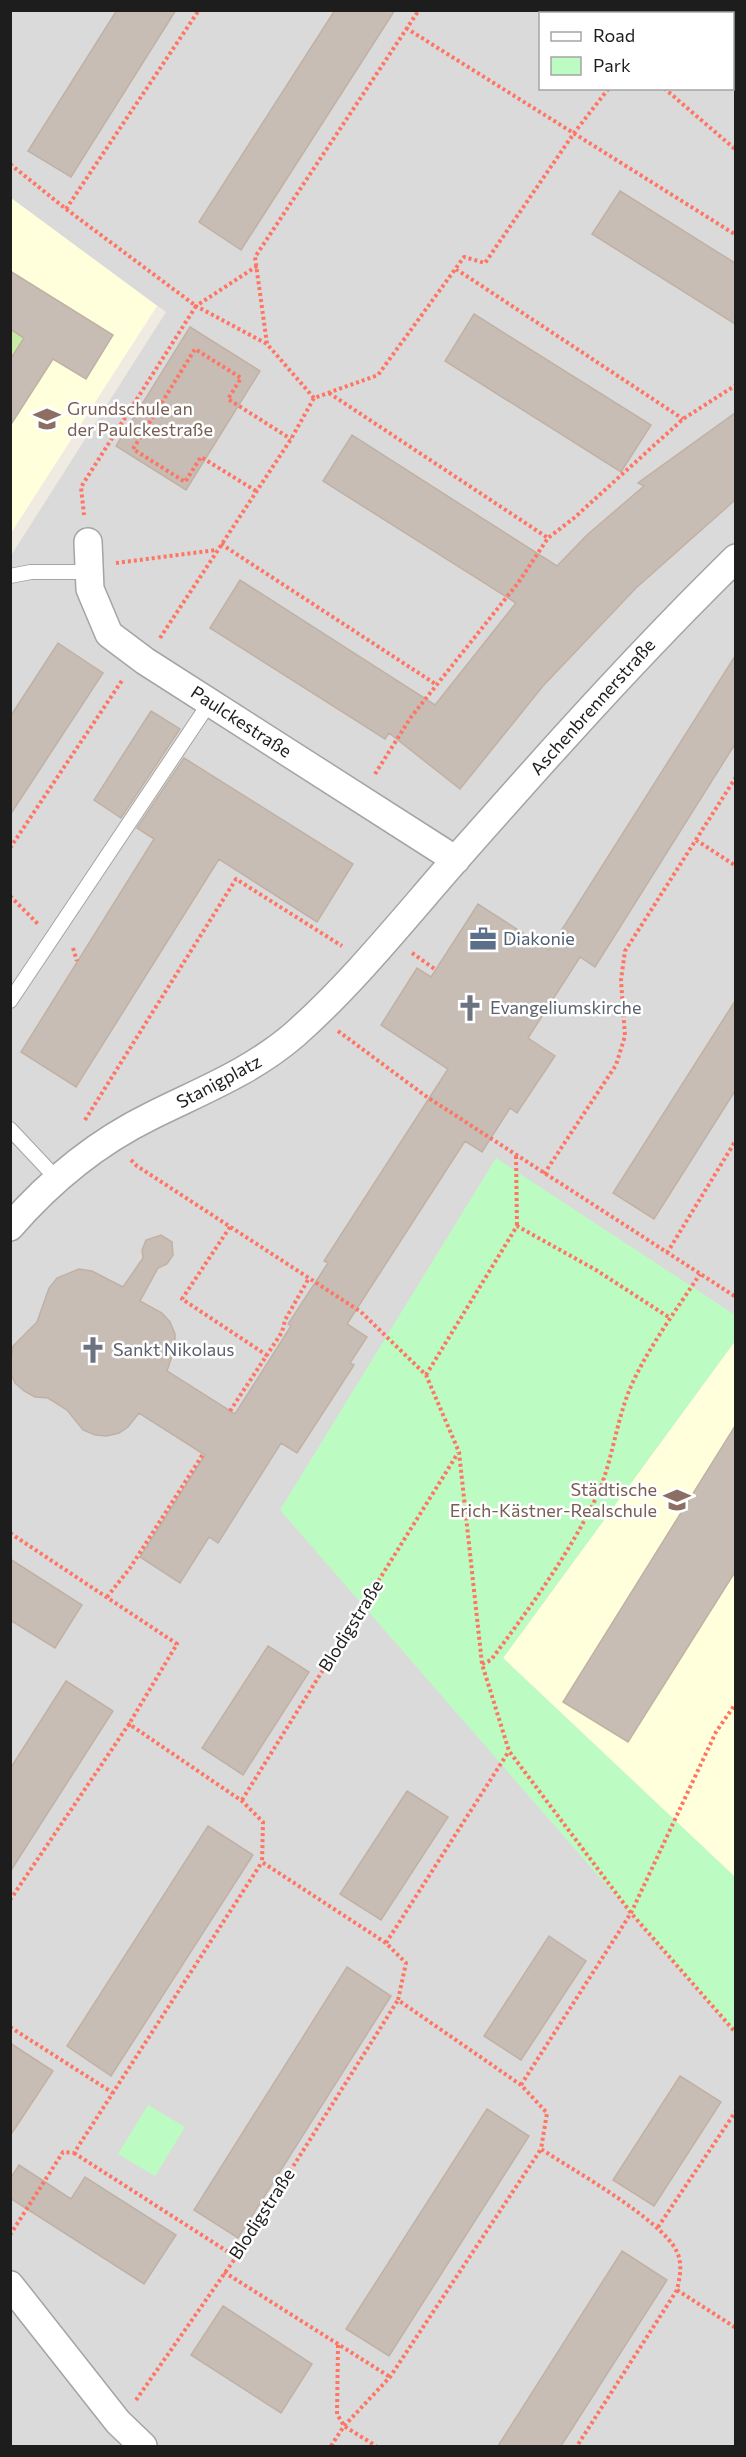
<svg xmlns="http://www.w3.org/2000/svg" width="746" height="2457" viewBox="0 0 746 2457" font-family="Commissioner,sans-serif">
  <rect width="100%" height="100%" fill="#efebe2"/>
  <path fill="#dbdada" fill-rule="evenodd" d="M 11,11 L 735,11 L 735,1341 L 503,1658 L 735,1877 L 735,2446 L 11,2446 L 11,567 L 12,554 L 166,312 L 11,198 ZM 540,14 L 732,14 L 732,88 L 540,88 Z"/>
  <path fill="#ffffdb" d="M 11,198 L 157,306 L 11,533 Z
    M 735,1341 L 735,1877 L 503,1658 Z"/>
  <path fill="#c7eca5" d="M 11,329 L 24,338 L 11,360 Z"/>
  <path fill="#bcfcc2" d="M 496,1158 L 735,1315 L 735,1341 L 503,1658 L 735,1877 L 735,2033 L 280,1510 Z
    M 148,2105 L 185,2127 L 155,2176 L 118,2154 Z"/>
  <path fill="#c7bdb5" stroke="#c1b1a4" stroke-width="1.5" d="M 117,10 L 176,10 L 71,177 L 28,151 Z
    M 335,10 L 395,10 L 241,250 L 199,222 Z
    M 620,191 L 735,263 L 735,324 L 592,234 Z
    M 10,271 L 113,335 L 86,379 L 53,359 L 10,426 L 10,360 L 24,338 L 10,329 Z
    M 474,314 L 651,425 L 621,472 L 445,361 Z
    M 190,327 L 260,371 L 186,490 L 116,446 Z
    M 735,413 L 735,500 L 636,588 L 543,686 L 460,789 L 389,733 L 385,739 L 210,628 L 240,580 L 435,705 L 516,603 L 323,481 L 352,435 L 557,566 L 587,535 L 644,486 L 638,483 Z
    M 58,643 L 103,673 L 10,815 L 10,717 Z
    M 735,656 L 735,744 L 595,967 L 580,957 L 528,1038 L 555,1056 L 517,1113 L 510,1108 L 482,1152 L 465,1141 L 347,1324 L 367,1337 L 350,1363 L 354,1365 L 297,1453 L 281,1443 L 218,1543 L 209,1537 L 180,1583 L 140,1557 L 205,1455 L 139,1413 L 128,1427 L 119,1433 L 107,1436 L 95,1435 L 83,1430 L 67,1410 L 48,1398 L 35,1397 L 24,1391 L 15,1383 L 10,1372 L 13,1346 L 37,1322 L 49,1288 L 57,1278 L 79,1269 L 92,1271 L 123,1287 L 143,1258 L 142,1250 L 146,1240 L 161,1235 L 172,1242 L 173,1255 L 167,1264 L 158,1268 L 140,1301 L 162,1313 L 170,1322 L 175,1334 L 175,1347 L 167,1371 L 235,1414 L 291,1326 L 288,1324 L 328,1263 L 324,1261 L 448,1069 L 381,1025 L 417,968 L 431,977 L 478,904 L 549,950 Z
    M 151,711 L 180,729 L 121,818 L 94,800 Z
    M 184,758 L 353,864 L 317,922 L 219,859 L 76,1087 L 21,1052 L 154,839 L 137,828 Z
    M 735,1001 L 735,1091 L 654,1219 L 613,1193 Z
    M 735,1426 L 735,1572 L 628,1742 L 563,1702 Z
    M 10,1559 L 82,1605 L 55,1648 L 10,1620 Z
    M 268,1646 L 309,1672 L 243,1775 L 202,1748 Z
    M 66,1681 L 113,1711 L 10,1872 L 10,1769 Z
    M 407,1791 L 448,1817 L 381,1920 L 340,1894 Z
    M 208,1826 L 253,1855 L 111,2076 L 67,2046 Z
    M 549,1936 L 586,1961 L 521,2060 L 484,2036 Z
    M 347,1967 L 391,1996 L 238,2238 L 194,2210 Z
    M 10,2043 L 53,2071 L 10,2136 Z
    M 680,2076 L 721,2102 L 654,2206 L 613,2180 Z
    M 487,2109 L 529,2136 L 389,2356 L 346,2329 Z
    M 19,2165 L 71,2199 L 85,2177 L 176,2235 L 144,2284 L 10,2198 L 10,2179 Z
    M 622,2251 L 667,2280 L 561,2446 L 498,2446 Z
    M 223,2306 L 312,2364 L 281,2413 L 191,2355 Z"/>
  <g fill="none" stroke-linecap="round" stroke-linejoin="round">
    <defs>
      <path id="service" d="M 10,576 L 31,572 L 89,572
        M 10,1001 L 210,702
        M 10,1129 L 57,1179"/>
      <path id="minor" d="M 88,542 L 90,589 L 109,634 L 145,661 L 456,860
        M 10,1227 C 49,1182 98,1142 151,1116 C 201,1091 251,1072 294,1035 C 353,983 405,917 457,858 C 547,756 638,654 736,558
        M 10,2285 L 118,2422 L 143,2446"/>
    </defs>
    <use href="#service" stroke="#a4a4a4" stroke-width="16"/>
    <use href="#minor" stroke="#a4a4a4" stroke-width="30"/>
    <path stroke="#ff7563" stroke-width="4" stroke-dasharray="3 3" stroke-linecap="butt" d="M 555,10 L 559,14
      M 661,14 L 663,10
      M 406,28 L 736,235
      M 664,88 L 736,150
      M 10,164 L 66,209 L 196,306 L 81,487 L 84,515
      M 66,209 L 199,10
      M 257,266 L 196,306 L 267,344
      M 456,269 L 683,419
      M 329,393 L 548,538
      M 314,398 L 267,344 L 255,257 L 419,10
      M 256,491 L 201,457 L 185,482 L 133,449 L 195,349 L 241,378 L 228,399 L 291,439
      M 221,544 L 437,685
      M 116,563 L 216,550
      M 160,638 L 291,439 L 314,398 L 378,375 L 464,257 L 485,263 L 574,133 L 609,88
      M 375,774 L 411,717 L 518,583 L 548,538 L 574,518 L 683,419 L 736,385
      M 696,840 L 736,866
      M 10,848 L 123,679
      M 10,896 L 38,924
      M 73,948 L 77,961
      M 412,953 L 436,970
      M 338,1031 L 427,1097 L 736,1297
      M 85,1120 L 236,879 L 342,946
      M 516,1156 L 517,1226
      M 131,1160 L 137,1166 L 361,1312 L 426,1375 L 459,1452 L 482,1664 L 509,1751 L 631,1913 L 736,2033
      M 544,1174 L 616,1065 L 625,1036 L 621,980 L 625,951 L 736,777
      M 230,1227 L 182,1299 L 268,1356
      M 667,1253 L 736,1140
      M 426,1375 L 517,1226 L 596,1270 L 670,1318
      M 230,1411 L 282,1332 L 285,1320 L 309,1278
      M 10,1533 L 177,1644 L 129,1724 L 130,1728
      M 107,1597 L 130,1568 L 203,1454
      M 482,1664 L 491,1660 C 529,1609 567,1557 595,1500 C 612,1465 615,1426 629,1391 C 645,1352 677,1309 700,1274
      M 242,1800 L 458,1453
      M 10,1900 L 129,1724 L 242,1801 L 263,1822 L 262,1862 L 386,1943 L 406,1963 L 398,2000 L 521,2085 L 547,2113 L 541,2149 C 573,2170 660,2219 676,2250 C 683,2263 680,2276 677,2290 L 577,2446
      M 386,1943 L 509,1751
      M 10,2027 L 113,2093
      M 521,2085 L 631,1913 L 716,1732 L 736,1703
      M 74,2153 L 236,2257
      M 658,2227 L 736,2111
      M 10,2235 L 63,2152 L 74,2153 L 262,1862
      M 224,2272 L 390,2377
      M 677,2290 L 736,2328
      M 338,2345 L 337,2414 L 344,2426 L 376,2446
      M 136,2400 L 236,2257 L 398,2000
      M 331,2446 L 344,2426 L 390,2377 L 541,2149"/>
    <use href="#service" stroke="#fff" stroke-width="14"/>
    <use href="#minor" stroke="#fff" stroke-width="27"/>
  </g>
  <defs>
    <symbol id="school-bare" viewBox="-9 -9 18 18"><path d="M0-5L7-2L0 1L-7-2ZM-4 1L0 2.5L4 1V4Q0 6-4 4Z" fill="#8d6e63" stroke="#fff" stroke-width="2.5" paint-order="stroke"/></symbol>
    <symbol id="office-bare" viewBox="-9 -9 18 18"><path d="M-6-3h4V-5.5h4V-3h4V5H-6ZM-1-4.5V-3h2v-1.5ZM-6 0V1H6V0Z" fill="#5c6f8a" stroke="#fff" stroke-width="2.5" paint-order="stroke"/></symbol>
    <symbol id="church-bare" viewBox="-9 -9 18 18"><path d="M-1.2-6h2.4v3.5h3.3v2.4h-3.3V6h-2.4V-.1h-3.3v-2.4h3.3Z" fill="#6b7280" stroke="#fff" stroke-width="2.5" paint-order="stroke"/></symbol>
  </defs>
  <g fill-rule="evenodd">
    <use href="#school-bare" x="28" y="400" width="38" height="38"/>
    <use href="#office-bare" x="464" y="920" width="38" height="38"/>
    <use href="#church-bare" x="451" y="989" width="38" height="38"/>
    <use href="#church-bare" x="74" y="1331" width="38" height="38"/>
    <use href="#school-bare" x="658" y="1481" width="38" height="38"/>
  </g>
  <g text-anchor="middle" stroke-width="5" stroke-linejoin="round" paint-order="stroke">
    <g font-size="18" fill="#785e54" stroke="#fff" text-anchor="start">
      <text x="67" y="415">Grundschule an<tspan x="67" dy="21">der Paulckestraße</tspan></text>
      <text x="657" y="1496" text-anchor="end">Städtische<tspan x="657" dy="21">Erich-Kästner-Realschule</tspan></text>
    </g>
    <g font-size="18" fill="#1d1d1d" stroke="#fff">
      <text transform="translate(593 707) rotate(-48)" y="6">Aschenbrennerstraße</text>
      <text transform="translate(241 722) rotate(33)" y="6">Paulckestraße</text>
      <text transform="translate(219 1082) rotate(-28)" y="6">Stanigplatz</text>
      <text transform="translate(351 1626) rotate(-58)" y="6">Blodigstraße</text>
      <text transform="translate(262 2214) rotate(-57)" y="6">Blodigstraße</text>
    </g>
    <g font-size="18" fill="#4e5e75" stroke="#fff" text-anchor="start">
      <text x="503" y="945">Diakonie</text>
    </g>
    <g font-size="18" fill="#5b616d" stroke="#fff" text-anchor="start">
      <text x="490" y="1014">Evangeliumskirche</text>
      <text x="113" y="1356">Sankt Nikolaus</text>
    </g>
  </g>
  <rect width="746" height="2457" fill="none" stroke="#1d1d1d" stroke-width="24"/>
  <rect x="539" y="12" width="195" height="78" fill="#ffffff" stroke="#a5a5a5" stroke-width="1.5"/>
  <rect x="551" y="32" width="30" height="9" fill="#ffffff" stroke="#a5a5a5" stroke-width="1.5"/>
  <text x="593" y="42" font-size="18" fill="#1d1d1d">Road</text>
  <rect x="551" y="57" width="30" height="18" fill="#bcfcc2" stroke="#a5a5a5" stroke-width="1.5"/>
  <text x="593" y="72" font-size="18" fill="#1d1d1d">Park</text>
</svg>
